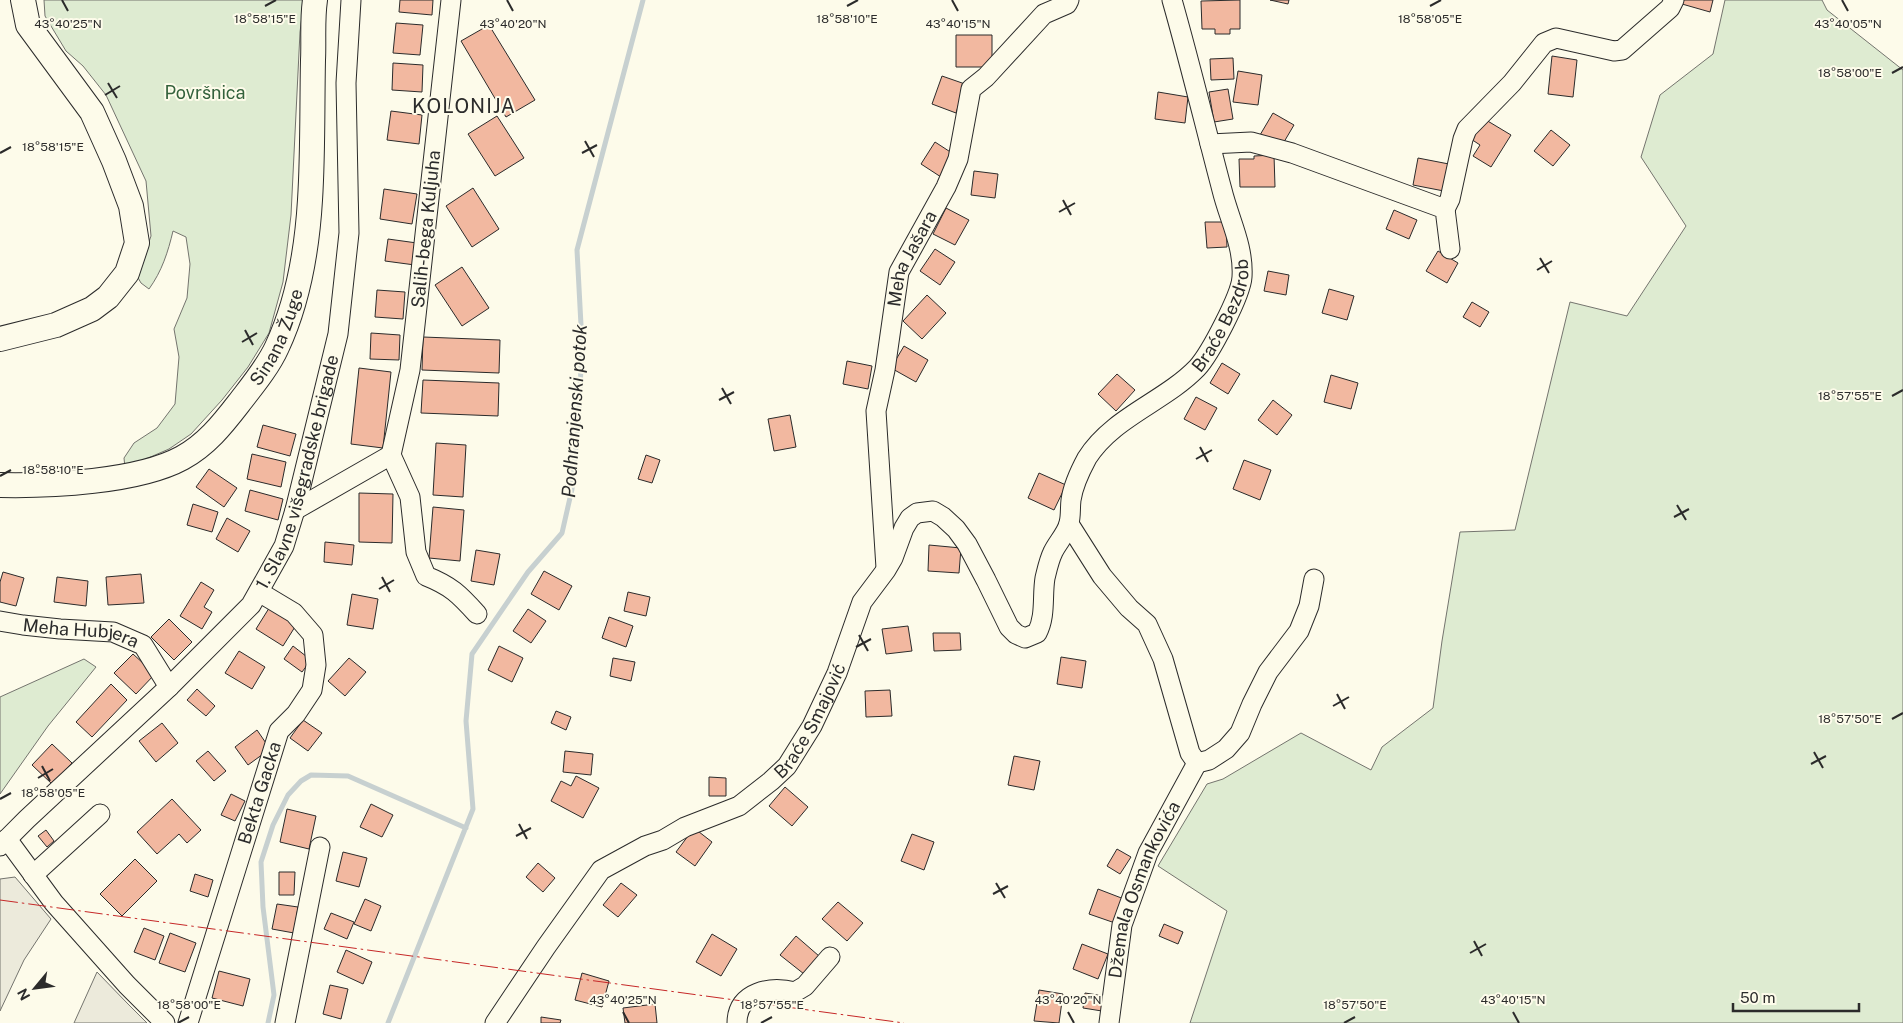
<svg xmlns="http://www.w3.org/2000/svg" width="1903" height="1023" viewBox="0 0 1903 1023" font-family="'Public Sans',sans-serif">
  <rect width="100%" height="100%" fill="#fdfbea"/>
  <path fill="#deebd1" stroke="#74746e" d="M 44,0 L 304,0 L 300,32 L 291,215 L 283,282 L 269,333 L 248,367 L 222,400 L 191,434 L 169,449 L 125,468 L 124,458 L 134,443 L 157,428 L 175,404 L 179,357 L 174,329 L 187,298 L 190,264 L 186,237 L 173,231 C 168,252 162,271 149,289 L 141,283 L 137,276 L 151,236 L 146,181 L 106,95 L 83,66 L 66,51 L 45,16 Z
    M 1725,0 L 1822,0 L 1827,10 L 1903,70 L 1903,1023 L 1190,1023 L 1227,911 L 1158,866 L 1207,784 L 1223,779 L 1301,733 L 1371,770 L 1382,747 L 1433,708 L 1442,641 L 1460,532 L 1515,530 L 1570,302 L 1627,316 L 1686,226 L 1641,157 L 1660,95 L 1713,54 Z
    M 84,659 L 96,667 L 48,726 L 0,794 L 0,697 Z"/>
  <path fill="#eceadb" stroke="#74746e" d="M 15,877 L 51,919 L 24,960 L 0,1011 L 0,879 Z
    M 97,972 L 128,1004 L 147,1023 L 74,1023 Z"/>
  <g fill="none" stroke-linecap="round" stroke-linejoin="round">
    <path stroke="#c7d0d0" stroke-width="5" d="M 268,1023 L 274,995 L 263,907 L 261,862 L 273,825 L 288,795 L 301,781 L 311,775 L 348,776 L 466,828
      M 388,1023 L 473,809 L 466,721 L 472,654 L 528,572 L 562,533 L 572,489 L 579,413 L 582,344 L 577,250 L 643,0"/>
  </g>
  <path fill="#f2b8a0" stroke="#2b2b2b" d="M 400,0 L 433,0 L 432,15 L 399,12 Z
    M 1240,0 L 1240,29 L 1230,29 L 1230,34 L 1215,34 L 1215,29 L 1202,29 L 1201,1 Z
    M 1270,0 L 1289,0 L 1288,4 Z
    M 1683,0 L 1713,0 L 1710,12 L 1682,4 Z
    M 396,23 L 423,25 L 420,55 L 393,53 Z
    M 489,25 L 535,100 L 506,117 L 461,41 Z
    M 956,35 L 992,35 L 992,67 L 956,67 Z
    M 1552,56 L 1577,60 L 1573,97 L 1548,94 Z
    M 1233,58 L 1234,79 L 1211,80 L 1210,59 Z
    M 393,63 L 423,65 L 422,92 L 392,90 Z
    M 1238,71 L 1262,75 L 1258,105 L 1233,102 Z
    M 942,76 L 965,84 L 956,113 L 932,104 Z
    M 1228,89 L 1233,119 L 1214,122 L 1209,92 Z
    M 1158,92 L 1188,97 L 1185,123 L 1155,119 Z
    M 391,111 L 422,115 L 419,144 L 387,140 Z
    M 1273,113 L 1294,125 L 1281,147 L 1260,135 Z
    M 497,116 L 524,158 L 495,176 L 468,134 Z
    M 1481,117 L 1511,135 L 1491,167 L 1473,156 L 1480,145 L 1468,137 Z
    M 1551,130 L 1570,145 L 1553,166 L 1534,151 Z
    M 935,142 L 955,155 L 941,177 L 921,164 Z
    M 1274,155 L 1275,187 L 1240,187 L 1239,159 L 1254,159 L 1254,156 Z
    M 1418,158 L 1454,165 L 1449,192 L 1413,185 Z
    M 974,171 L 998,174 L 995,198 L 971,195 Z
    M 473,188 L 499,229 L 472,247 L 446,206 Z
    M 384,189 L 417,194 L 412,224 L 380,219 Z
    M 946,208 L 969,220 L 955,245 L 933,234 Z
    M 1394,210 L 1417,220 L 1409,239 L 1386,229 Z
    M 1205,222 L 1226,222 L 1227,247 L 1207,248 Z
    M 388,239 L 417,243 L 415,265 L 385,261 Z
    M 935,249 L 955,262 L 940,285 L 920,271 Z
    M 1438,251 L 1458,263 L 1447,283 L 1426,271 Z
    M 462,267 L 489,308 L 462,326 L 435,285 Z
    M 1268,271 L 1289,275 L 1286,295 L 1264,291 Z
    M 1329,289 L 1354,296 L 1347,320 L 1322,313 Z
    M 377,290 L 405,292 L 403,319 L 375,317 Z
    M 927,295 L 946,313 L 922,339 L 903,321 Z
    M 1472,302 L 1489,312 L 1480,327 L 1463,317 Z
    M 371,333 L 400,335 L 399,360 L 370,359 Z
    M 423,337 L 500,340 L 499,373 L 422,370 Z
    M 904,346 L 928,360 L 916,382 L 891,368 Z
    M 847,361 L 872,366 L 868,389 L 843,384 Z
    M 1222,363 L 1240,374 L 1228,394 L 1210,383 Z
    M 359,368 L 391,372 L 383,448 L 351,444 Z
    M 1117,374 L 1135,390 L 1116,411 L 1098,394 Z
    M 1331,375 L 1358,383 L 1351,409 L 1324,402 Z
    M 423,380 L 499,383 L 498,416 L 421,413 Z
    M 1196,397 L 1217,408 L 1205,430 L 1184,419 Z
    M 1273,400 L 1292,415 L 1277,435 L 1258,420 Z
    M 790,415 L 796,447 L 774,451 L 768,419 Z
    M 263,425 L 296,434 L 290,456 L 257,447 Z
    M 436,443 L 466,445 L 463,497 L 433,495 Z
    M 252,454 L 286,462 L 281,487 L 247,479 Z
    M 646,455 L 660,460 L 652,483 L 638,479 Z
    M 1244,460 L 1271,470 L 1260,500 L 1233,489 Z
    M 209,469 L 237,488 L 224,507 L 196,487 Z
    M 1039,473 L 1066,485 L 1054,510 L 1028,498 Z
    M 250,490 L 283,499 L 278,520 L 245,511 Z
    M 359,493 L 393,494 L 392,543 L 359,542 Z
    M 193,504 L 218,512 L 212,532 L 187,525 Z
    M 433,507 L 464,510 L 460,561 L 429,558 Z
    M 227,518 L 250,531 L 238,552 L 216,539 Z
    M 325,542 L 354,545 L 352,565 L 324,562 Z
    M 929,545 L 961,548 L 959,573 L 928,571 Z
    M 476,550 L 500,554 L 494,585 L 471,581 Z
    M 544,571 L 572,586 L 559,610 L 531,594 Z
    M 3,572 L 24,578 L 16,606 L 0,602 L 0,582 Z
    M 141,574 L 144,603 L 108,605 L 106,577 Z
    M 57,577 L 88,581 L 86,606 L 54,602 Z
    M 201,582 L 214,590 L 204,607 L 212,612 L 202,629 L 180,616 Z
    M 628,592 L 650,597 L 646,616 L 624,611 Z
    M 352,594 L 378,599 L 373,629 L 347,625 Z
    M 271,605 L 298,622 L 283,646 L 256,629 Z
    M 528,609 L 546,621 L 531,643 L 513,631 Z
    M 609,617 L 633,626 L 626,647 L 602,638 Z
    M 169,619 L 192,642 L 174,660 L 151,637 Z
    M 908,626 L 912,651 L 886,654 L 882,629 Z
    M 933,633 L 960,633 L 961,650 L 934,651 Z
    M 293,646 L 311,660 L 302,672 L 284,659 Z
    M 499,646 L 523,658 L 512,682 L 488,670 Z
    M 239,651 L 265,667 L 252,689 L 225,673 Z
    M 133,654 L 155,674 L 136,694 L 114,673 Z
    M 1061,657 L 1086,661 L 1082,688 L 1057,684 Z
    M 349,658 L 366,672 L 345,696 L 328,681 Z
    M 613,658 L 635,662 L 631,681 L 610,676 Z
    M 111,684 L 127,700 L 92,737 L 76,722 Z
    M 197,689 L 215,706 L 206,716 L 187,700 Z
    M 890,690 L 892,716 L 866,717 L 865,691 Z
    M 556,711 L 571,717 L 566,730 L 551,723 Z
    M 303,720 L 322,733 L 308,751 L 290,738 Z
    M 162,723 L 178,743 L 156,762 L 139,741 Z
    M 257,730 L 270,749 L 248,765 L 235,747 Z
    M 52,744 L 72,763 L 52,784 L 32,765 Z
    M 208,751 L 226,771 L 214,781 L 196,761 Z
    M 565,751 L 593,754 L 591,775 L 563,772 Z
    M 1014,756 L 1040,761 L 1034,790 L 1008,785 Z
    M 576,776 L 599,788 L 583,818 L 551,801 L 561,781 L 571,786 Z
    M 709,777 L 726,778 L 726,796 L 709,796 Z
    M 785,787 L 808,807 L 792,826 L 769,806 Z
    M 231,794 L 245,801 L 235,821 L 221,815 Z
    M 172,799 L 201,830 L 187,843 L 179,834 L 157,854 L 137,832 Z
    M 371,804 L 393,815 L 382,837 L 360,827 Z
    M 287,809 L 316,816 L 309,849 L 280,842 Z
    M 694,828 L 712,842 L 695,866 L 676,852 Z
    M 46,830 L 54,841 L 47,847 L 38,836 Z
    M 912,834 L 934,842 L 924,870 L 901,861 Z
    M 1117,849 L 1131,857 L 1120,874 L 1107,866 Z
    M 343,852 L 367,858 L 359,887 L 336,881 Z
    M 135,859 L 157,881 L 122,916 L 100,894 Z
    M 538,863 L 555,878 L 543,892 L 526,877 Z
    M 279,872 L 295,872 L 294,895 L 279,895 Z
    M 195,874 L 213,880 L 208,897 L 190,891 Z
    M 621,883 L 637,895 L 618,917 L 603,905 Z
    M 1098,889 L 1124,899 L 1115,923 L 1089,914 Z
    M 365,899 L 381,906 L 371,931 L 354,924 Z
    M 838,902 L 863,923 L 847,941 L 822,919 Z
    M 277,904 L 298,907 L 294,933 L 272,929 Z
    M 331,913 L 354,922 L 347,939 L 324,929 Z
    M 1164,924 L 1183,932 L 1178,944 L 1159,936 Z
    M 144,928 L 164,936 L 155,960 L 134,952 Z
    M 170,933 L 196,943 L 185,972 L 159,963 Z
    M 712,934 L 737,949 L 721,976 L 696,962 Z
    M 796,936 L 819,956 L 804,974 L 780,955 Z
    M 1082,944 L 1108,954 L 1098,979 L 1073,969 Z
    M 346,950 L 372,962 L 363,984 L 337,972 Z
    M 219,971 L 250,979 L 243,1006 L 212,998 Z
    M 582,973 L 609,981 L 602,1007 L 575,1000 Z
    M 330,985 L 348,989 L 341,1019 L 323,1014 Z
    M 1039,990 L 1063,994 L 1059,1023 L 1034,1021 Z
    M 1085,993 L 1104,996 L 1102,1011 L 1083,1008 Z
    M 655,1004 L 657,1023 L 625,1023 L 623,1008 Z
    M 541,1017 L 561,1020 L 560,1023 L 541,1023 Z"/>
  <g fill="none" stroke-linecap="round" stroke-linejoin="round">
    <defs>
      <g id="minor">
        <path d="M 451,0 L 410,370 L 391,455 L 410,497 L 416,552 L 426,576 C 451,586 459,594 477,614"/>
        <path d="M 1210,144 L 1251,142 L 1292,153 L 1445,209 L 1450,249"/>
        <path d="M 1445,209 L 1450,199 L 1463,139 L 1467,129 L 1512,83 L 1544,43 L 1556,38 L 1614,51 L 1622,50 L 1670,8 L 1674,0"/>
        <path d="M 295,510 L 391,455"/>
        <path d="M 1069,524 L 1102,576 L 1129,608 L 1147,624 L 1163,659 L 1190,753 L 1197,763 L 1209,760 L 1226,749 L 1240,733 L 1252,704 L 1268,672 L 1299,631 L 1309,606 L 1314,579"/>
        <path id="s1" d="M 886,568 L 876,411 L 885,370 L 899,272 L 946,187 L 958,159 L 971,89 L 986,77 L 1044,14 L 1067,4 L 1069,0"/>
        <path id="s2" d="M 0,621 L 23,625 L 60,629 L 113,632 L 143,645 L 169,687"/>
        <path d="M 7,839 L 54,903 L 127,985 L 165,1023"/>
        <path id="s3" d="M 0,846 L 27,819 L 169,687 L 251,605 L 284,546 L 295,510 L 338,334 L 349,233 L 346,83 L 351,0"/>
        <path d="M 33,875 L 100,814"/>
        <path id="s4" d="M 188,1023 L 279,731 L 296,714 L 312,690 L 316,665 L 313,635 L 294,613 L 259,592"/>
        <path d="M 285,1023 L 320,847"/>
        <path id="s5" d="M 495,1023 L 546,947 L 601,870 L 645,846 L 663,840 L 685,827 L 739,806 L 771,781 L 787,766 L 812,726 L 837,673 L 862,602 L 886,570 L 893,558 L 904,528 L 910,518 L 917,513 L 933,511 L 943,517 L 956,529 L 967,544 L 986,580 L 1009,627 L 1016,634 L 1025,638 L 1037,633 C 1046,616 1042,596 1045,578 C 1047,570 1049,560 1053,552 C 1057,543 1067,533 1069,523 C 1071,516 1070,508 1071,500 C 1073,486 1080,471 1087,458 C 1113,417 1164,402 1197,368 C 1210,354 1241,295 1242,277 C 1244,246 1229,219 1222,190 C 1205,126 1190,63 1172,0"/>
        <path d="M 737,1023 C 737,991 771,986 795,992 L 805,986 L 830,957"/>
        <path id="s6" d="M 1109,1023 L 1122,925 L 1148,853 L 1197,763"/>
      </g>
      <g id="major">
        <path d="M 0,339 L 56,325 L 92,309 L 108,297 L 127,273 L 137,243 L 131,206 L 114,161 L 92,112 L 28,25 L 23,0"/>
        <path id="s7" d="M 0,485 C 50,486 138,482 182,458 C 206,445 222,425 239,403 C 252,386 268,367 277,347 C 298,302 307,250 310,200 C 313,154 312,107 313,60 C 314,41 312,20 315,0"/>
      </g>
    </defs>
    <use href="#minor" stroke="#2b2b2b" stroke-width="21"/>
    <use href="#major" stroke="#2b2b2b" stroke-width="26"/>
    <use href="#minor" stroke="#fdfbea" stroke-width="19"/>
    <use href="#major" stroke="#fdfbea" stroke-width="24"/>
    <path stroke="#c62828" stroke-width="1" stroke-dasharray="18 4 2.5 4" stroke-linecap="butt" d="M 0,900 L 904,1023"/>
  </g>
  <path fill="none" stroke="#2b2b2b" stroke-width="2" d="M 62,0 L 68,11M 507,0 L 513,11M 952,0 L 958,11M 1842,0 L 1848,11M 265,6 L 276,0M 847,6 L 858,0M 1430,6 L 1441,0M 1892,73 L 1903,67M 108,83 L 117,98M 105,95 L 120,86M 585,141 L 594,157M 0,153 L 11,147M 582,153 L 597,145M 1063,200 L 1071,215M 1059,212 L 1075,203M 1540,258 L 1549,273M 1537,270 L 1552,261M 245,330 L 253,345M 242,342 L 257,333M 722,388 L 731,404M 1892,396 L 1903,390M 719,400 L 734,392M 1200,447 L 1208,462M 1196,459 L 1212,450M 0,476 L 11,470M 1677,505 L 1686,520M 1674,517 L 1689,509M 382,577 L 390,592M 379,589 L 394,580M 859,635 L 868,651M 856,647 L 871,639M 1337,694 L 1345,709M 1333,706 L 1349,697M 1892,719 L 1903,713M 1814,752 L 1823,768M 1811,764 L 1826,756M 42,766 L 50,781M 38,778 L 53,769M 0,799 L 11,793M 519,824 L 527,839M 516,836 L 531,828M 996,883 L 1005,898M 993,894 L 1008,886M 1474,941 L 1482,956M 1470,953 L 1486,944M 623,1012 L 629,1023M 1068,1012 L 1074,1023M 1513,1012 L 1519,1023M 178,1023 L 189,1017M 761,1023 L 772,1017M 1344,1023 L 1355,1017"/>
  <g text-anchor="middle" stroke-width="4" stroke-linejoin="round" paint-order="stroke">
    <g font-size="18" fill="#34623c" stroke="#fdfbea">
      <text x="205" y="99">Površnica</text>
    </g>
    <g font-size="18" fill="#2b2b2b" stroke="#fdfbea">
      <text transform="translate(426 229) rotate(-84)" y="6">Salih-bega Kuljuha</text>
      <text dy="6" stroke="none"><textPath href="#s1" startOffset="315">Meha Jašara</textPath></text>
      <text dy="6" stroke="none"><textPath href="#s5" startOffset="1265">Braće Bezdrob</textPath></text>
      <text dy="6" stroke="none"><textPath href="#s7" startOffset="342">Sinana Žuge</textPath></text>
      <text dy="6" stroke="none"><textPath href="#s3" startOffset="490">1. Slavne višegradske brigade</textPath></text>
      <text dy="6" stroke="none"><textPath href="#s2" startOffset="82">Meha Hubjera</textPath></text>
      <text dy="6" stroke="none"><textPath href="#s5" startOffset="452">Braće Smajović</textPath></text>
      <text dy="6" stroke="none"><textPath href="#s4" startOffset="241">Bekta Gacka</textPath></text>
      <text dy="6" stroke="none"><textPath href="#s6" startOffset="139">Džemala Osmankovića</textPath></text>
    </g>
    <g font-size="19" font-style="italic" fill="#2b2b2b" stroke="#fdfbea">
      <text transform="translate(574 411) rotate(-86)" y="7">Podhranjenski potok</text>
    </g>
    <g font-size="20" letter-spacing="1" fill="#2b2b2b" stroke="#fdfbea">
      <text x="464" y="113">KOLONIJA</text>
    </g>
  </g>
  <g font-size="12" text-anchor="middle" fill="#2b2b2b" stroke="#fdfbea" stroke-width="4" stroke-linejoin="round" paint-order="stroke">
    <text x="265" y="23">18°58'15"E</text>
    <text x="1430" y="23">18°58'05"E</text>
    <text x="847" y="23">18°58'10"E</text>
    <text x="68" y="28">43°40'25"N</text>
    <text x="513" y="28">43°40'20"N</text>
    <text x="958" y="28">43°40'15"N</text>
    <text x="1848" y="28">43°40'05"N</text>
    <text x="1850" y="77">18°58'00"E</text>
    <text x="53" y="151">18°58'15"E</text>
    <text x="1850" y="400">18°57'55"E</text>
    <text x="53" y="474">18°58'10"E</text>
    <text x="1850" y="723">18°57'50"E</text>
    <text x="53" y="797">18°58'05"E</text>
    <text x="623" y="1004">43°40'25"N</text>
    <text x="1068" y="1004">43°40'20"N</text>
    <text x="1513" y="1004">43°40'15"N</text>
    <text x="189" y="1009">18°58'00"E</text>
    <text x="772" y="1009">18°57'55"E</text>
    <text x="1355" y="1009">18°57'50"E</text>
  </g>
  <g transform="translate(35 988) rotate(241)" stroke="#fdfbea" stroke-width="4" paint-order="stroke">
  <path d="M0-4L9 19L0 12L-9 19Z" fill="#2b2b2b"/>
  <text y="-8" font-size="14" font-weight="bold" text-anchor="middle" fill="#2b2b2b">N</text>
  </g>
  <path d="M1733 1003v8h126v-8" fill="none" stroke="#2b2b2b" stroke-width="2.5"/>
  <text x="1740" y="1003" font-size="15" fill="#2b2b2b" stroke="#fdfbea" stroke-width="4" paint-order="stroke">50 m</text>
</svg>
